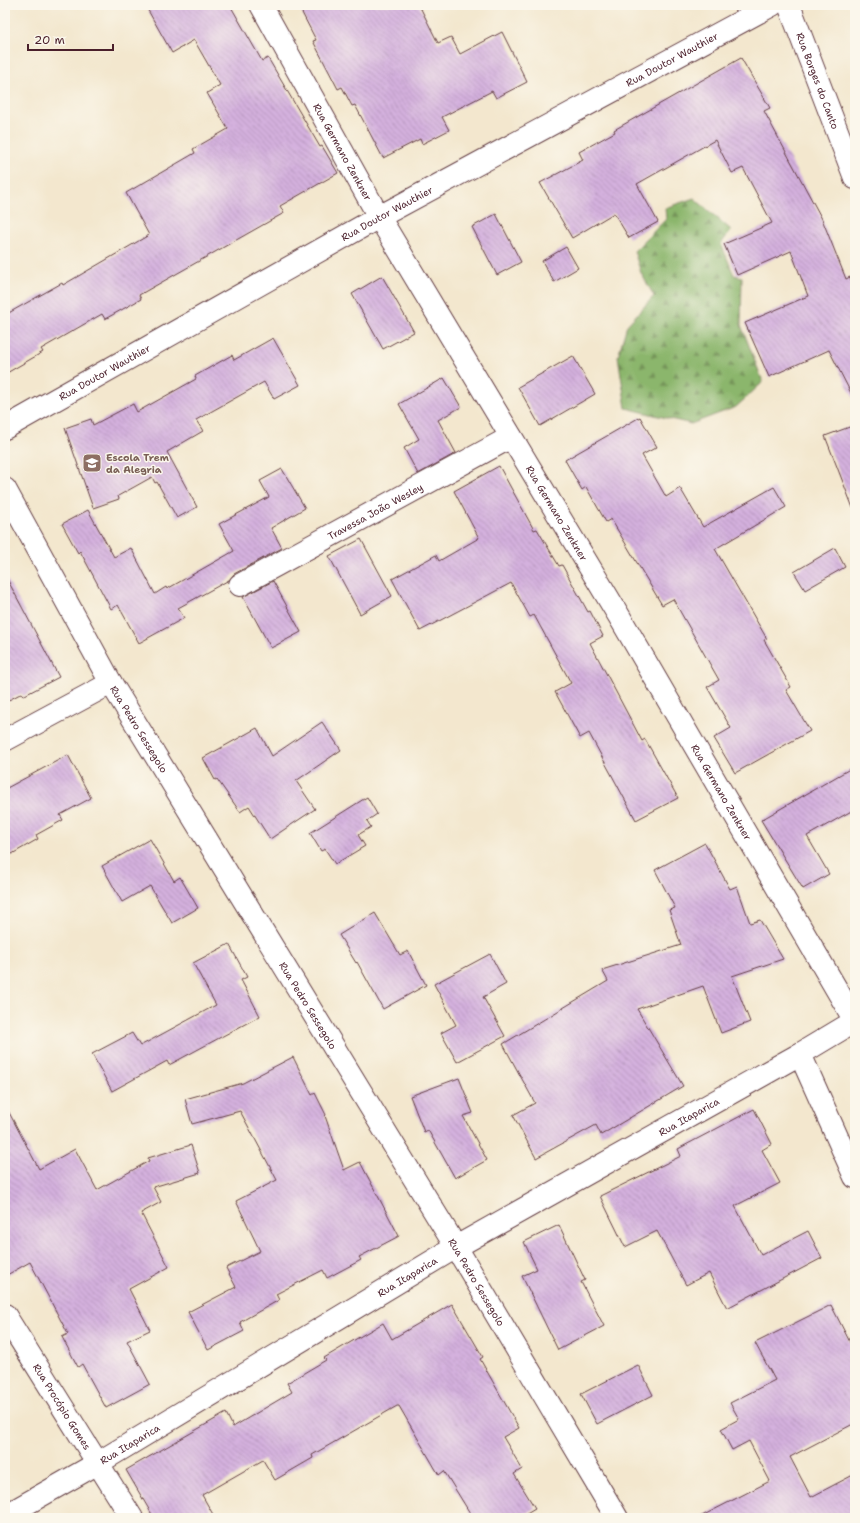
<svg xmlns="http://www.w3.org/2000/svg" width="860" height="1523" viewBox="0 0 860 1523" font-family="'Shantell Sans',sans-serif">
  <defs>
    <pattern id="forest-firs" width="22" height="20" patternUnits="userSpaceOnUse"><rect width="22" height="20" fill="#8bb66c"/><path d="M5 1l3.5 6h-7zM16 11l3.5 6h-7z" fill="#749359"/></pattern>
    <pattern id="building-back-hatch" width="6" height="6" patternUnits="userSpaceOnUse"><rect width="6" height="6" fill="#d4b1de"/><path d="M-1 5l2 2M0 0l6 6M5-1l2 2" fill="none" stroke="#ae8fb4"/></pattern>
  </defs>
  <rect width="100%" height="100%" fill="#fbf7ec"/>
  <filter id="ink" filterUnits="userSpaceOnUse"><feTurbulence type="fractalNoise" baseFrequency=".025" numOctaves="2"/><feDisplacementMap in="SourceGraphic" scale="8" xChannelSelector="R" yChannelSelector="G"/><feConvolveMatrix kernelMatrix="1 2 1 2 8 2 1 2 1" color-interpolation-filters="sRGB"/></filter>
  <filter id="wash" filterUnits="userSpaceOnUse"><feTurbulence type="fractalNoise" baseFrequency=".012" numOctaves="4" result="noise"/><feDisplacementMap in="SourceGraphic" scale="16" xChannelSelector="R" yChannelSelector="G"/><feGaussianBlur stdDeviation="0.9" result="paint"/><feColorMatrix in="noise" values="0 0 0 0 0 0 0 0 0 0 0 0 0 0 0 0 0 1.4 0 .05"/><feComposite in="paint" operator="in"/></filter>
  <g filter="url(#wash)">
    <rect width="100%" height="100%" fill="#f3e7ce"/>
    <path fill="url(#forest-firs)" stroke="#6a6a4c" d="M 694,198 L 731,230 L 721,244 L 734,275 L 742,277 L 741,325 L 763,382 L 736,407 L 691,424 L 626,408 L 618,356 L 627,325 L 654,296 L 641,273 L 634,251 L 666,219 L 665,208 Z"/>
    <g id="blocks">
      <path fill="url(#building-back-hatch)" d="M 145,5 L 230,5 L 262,61 L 268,58 L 320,147 L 322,146 L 338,173 L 280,206 L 284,213 L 139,295 L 141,299 L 105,319 L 102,314 L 41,349 L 43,352 L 5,374 L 5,315 L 62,283 L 63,285 L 149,235 L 126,193 L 195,153 L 193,149 L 228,129 L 207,93 L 220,85 L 194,40 L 172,53 Z
        M 298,5 L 419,5 L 438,43 L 451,37 L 460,54 L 502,32 L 527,82 L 496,98 L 492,91 L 442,117 L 449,130 L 422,144 L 420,139 L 383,158 L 355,105 L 352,106 L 342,87 L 338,89 L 313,41 L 316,40 Z
        M 741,58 L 770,108 L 764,111 L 822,219 L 846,279 L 850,277 L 855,289 L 855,401 L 829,350 L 769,377 L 745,323 L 808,296 L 791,251 L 737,275 L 724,244 L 772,223 L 743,168 L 732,173 L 715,140 L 637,184 L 658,222 L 629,238 L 614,213 L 572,238 L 540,183 L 583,160 L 579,152 L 615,132 L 614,130 Z
        M 496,214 L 521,262 L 497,275 L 472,227 Z
        M 566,247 L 578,268 L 554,282 L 542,261 Z
        M 382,276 L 414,332 L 383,349 L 352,294 Z
        M 273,338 L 300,385 L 274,399 L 264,382 L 196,420 L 203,431 L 167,452 L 197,507 L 177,518 L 157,482 L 155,483 L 152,477 L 118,496 L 119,499 L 93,508 L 65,428 L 91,419 L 93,425 L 133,404 L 137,412 L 196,379 L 195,376 L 232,355 L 234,360 Z
        M 573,356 L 595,394 L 540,426 L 518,387 Z
        M 444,378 L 461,407 L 438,420 L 456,453 L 418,474 L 404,448 L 419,439 L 399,404 Z
        M 640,417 L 657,447 L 642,455 L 666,497 L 680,488 L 703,527 L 774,487 L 786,507 L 715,549 L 767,639 L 764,640 L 791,687 L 786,690 L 810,731 L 735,773 L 714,738 L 731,728 L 707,687 L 719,680 L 673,599 L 662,605 L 611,519 L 606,522 L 586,487 L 582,490 L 565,460 Z
        M 855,425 L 855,508 L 853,508 L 825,436 Z
        M 499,466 L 534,530 L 537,529 L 559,566 L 562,565 L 588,612 L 590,611 L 603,636 L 590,643 L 642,741 L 645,739 L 678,798 L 636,820 L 589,733 L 580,738 L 555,692 L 571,683 L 534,615 L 530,617 L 511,583 L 420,631 L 392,579 L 436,555 L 439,561 L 479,538 L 454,491 Z
        M 282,469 L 305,508 L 271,528 L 282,548 L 234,574 L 229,580 L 178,608 L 184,618 L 139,643 L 118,605 L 111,609 L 80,551 L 78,553 L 62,524 L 88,510 L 114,557 L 131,548 L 155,594 L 166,587 L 167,589 L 234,551 L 219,524 L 269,497 L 260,481 Z
        M 361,539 L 392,596 L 360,614 L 329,556 Z
        M 835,548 L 845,567 L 805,590 L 794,572 Z
        M 5,575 L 59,677 L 23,696 L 22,693 L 5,702 Z
        M 273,581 L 301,632 L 271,648 L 243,597 Z
        M 322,722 L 341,750 L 296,781 L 315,809 L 270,839 L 249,806 L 240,812 L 217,779 L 215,780 L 203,758 L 257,728 L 272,756 Z
        M 68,755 L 91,798 L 60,815 L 63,820 L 36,835 L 38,839 L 5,858 L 5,789 Z
        M 855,766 L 855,809 L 807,836 L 829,874 L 803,889 L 761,820 Z
        M 367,797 L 377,814 L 367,821 L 371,827 L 358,835 L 365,846 L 335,864 L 325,849 L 321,851 L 310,833 Z
        M 150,839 L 174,881 L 180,877 L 198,908 L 172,923 L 150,886 L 122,902 L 102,866 Z
        M 705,843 L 730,889 L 737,886 L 750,923 L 760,920 L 783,959 L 732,976 L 750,1022 L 721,1033 L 703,986 L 637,1009 L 683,1086 L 601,1135 L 596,1125 L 536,1158 L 513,1115 L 535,1103 L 503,1044 L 608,981 L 602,970 L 681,945 L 669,910 L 675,908 L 655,870 Z
        M 375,913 L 400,955 L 408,951 L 426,985 L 383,1009 L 357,962 L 356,963 L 339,935 Z
        M 229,944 L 247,977 L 241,980 L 260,1016 L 169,1065 L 167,1061 L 112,1091 L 92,1054 L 132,1033 L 140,1046 L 216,1005 L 193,963 Z
        M 490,954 L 506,984 L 483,997 L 505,1036 L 457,1062 L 441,1033 L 456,1025 L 434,984 Z
        M 293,1057 L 312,1095 L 315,1093 L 326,1115 L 325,1116 L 344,1170 L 360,1162 L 399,1236 L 359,1257 L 361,1260 L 327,1278 L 323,1270 L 276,1294 L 279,1300 L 240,1322 L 244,1331 L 208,1350 L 188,1312 L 236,1287 L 226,1268 L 260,1251 L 236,1201 L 277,1180 L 240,1111 L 192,1124 L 185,1099 L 243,1083 Z
        M 459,1078 L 473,1113 L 463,1116 L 487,1160 L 455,1178 L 428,1130 L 424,1132 L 410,1096 Z
        M 5,1105 L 39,1169 L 75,1149 L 97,1190 L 149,1161 L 148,1158 L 191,1145 L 200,1173 L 153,1187 L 161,1202 L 141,1213 L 169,1267 L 129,1289 L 150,1330 L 127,1341 L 150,1384 L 106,1408 L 82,1364 L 78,1367 L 62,1337 L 68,1334 L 30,1262 L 5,1276 Z
        M 754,1109 L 772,1144 L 762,1150 L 780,1183 L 735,1206 L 761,1255 L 808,1231 L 822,1258 L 727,1308 L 709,1273 L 686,1285 L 657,1231 L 625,1247 L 600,1196 L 681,1156 L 678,1149 Z
        M 559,1225 L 585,1280 L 581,1282 L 604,1326 L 558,1350 L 522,1276 L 537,1269 L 524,1242 Z
        M 452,1304 L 483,1357 L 480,1359 L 519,1428 L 503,1437 L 522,1469 L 514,1474 L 535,1508 L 518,1518 L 473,1518 L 444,1471 L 439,1475 L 399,1406 L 397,1406 L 312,1455 L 313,1458 L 275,1480 L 263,1460 L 202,1495 L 215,1518 L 154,1518 L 126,1470 L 226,1413 L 233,1427 L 292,1392 L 287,1383 L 326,1360 L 324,1358 L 383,1323 L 392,1339 Z
        M 831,1305 L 855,1352 L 855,1423 L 790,1457 L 811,1497 L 855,1474 L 855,1518 L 698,1518 L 770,1481 L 749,1441 L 732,1450 L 721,1429 L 739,1419 L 730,1403 L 775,1380 L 755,1343 Z
        M 638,1365 L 653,1395 L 597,1424 L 581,1394 Z"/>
    </g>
  </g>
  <g filter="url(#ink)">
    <use href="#blocks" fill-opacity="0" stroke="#633d43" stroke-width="1"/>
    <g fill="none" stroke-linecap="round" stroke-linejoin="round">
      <defs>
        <g id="minor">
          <path id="s1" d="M 261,5 L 379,217 L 619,616 L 855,1021"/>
          <path id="s2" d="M 5,489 L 111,683 L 456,1247 L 617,1518"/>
          <path id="s3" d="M 240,585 L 511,437"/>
          <path d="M 5,740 L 111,683"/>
          <path d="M 800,1054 L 855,1177"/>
          <path id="s4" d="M 5,1315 L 132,1518"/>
          <path id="s5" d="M 5,1516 L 98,1463 L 456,1247 L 800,1054 L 855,1021"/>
        </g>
        <g id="tertiary">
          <path id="s6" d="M 789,5 L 855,178"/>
          <path id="s7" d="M 5,428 L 379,217 L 772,5"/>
        </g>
      </defs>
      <use href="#minor" stroke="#633d43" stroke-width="24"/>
      <use href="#tertiary" stroke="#633d43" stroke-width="24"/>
      <use href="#minor" stroke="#fff" stroke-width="22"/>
      <use href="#tertiary" stroke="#fff" stroke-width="22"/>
    </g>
  </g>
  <defs>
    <symbol id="school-square" viewBox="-11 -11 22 22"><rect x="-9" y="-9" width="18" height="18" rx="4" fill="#8d6e63" stroke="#fbf7ec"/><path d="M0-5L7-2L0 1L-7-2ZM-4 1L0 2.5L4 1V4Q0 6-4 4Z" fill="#fff"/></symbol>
  </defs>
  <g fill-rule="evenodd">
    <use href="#school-square" x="81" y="452" width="22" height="22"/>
  </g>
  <g text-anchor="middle" stroke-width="3" stroke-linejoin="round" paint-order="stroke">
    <g font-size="10" fill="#4a1f2b" stroke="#fbf7ec">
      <text dy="4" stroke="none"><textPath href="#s7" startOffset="762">Rua Doutor Wauthier</textPath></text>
      <text dy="4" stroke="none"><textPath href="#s6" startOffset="81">Rua Borges do Canto</textPath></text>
      <text dy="4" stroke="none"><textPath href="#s1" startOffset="168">Rua Germano Zenkner</textPath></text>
      <text dy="4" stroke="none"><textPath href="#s7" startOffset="438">Rua Doutor Wauthier</textPath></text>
      <text dy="4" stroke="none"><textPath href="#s7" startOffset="114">Rua Doutor Wauthier</textPath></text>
      <text dy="4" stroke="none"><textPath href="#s3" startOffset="154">Travessa João Wesley</textPath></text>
      <text dy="4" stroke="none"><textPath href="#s1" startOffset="588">Rua Germano Zenkner</textPath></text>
      <text dy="4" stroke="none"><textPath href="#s2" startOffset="275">Rua Pedro Sessegolo</textPath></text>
      <text dy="4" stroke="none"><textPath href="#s1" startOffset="912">Rua Germano Zenkner</textPath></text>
      <text dy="4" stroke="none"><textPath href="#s2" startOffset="599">Rua Pedro Sessegolo</textPath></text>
      <text dy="4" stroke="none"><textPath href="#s5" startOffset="792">Rua Itaparica</textPath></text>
      <text dy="4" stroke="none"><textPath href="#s5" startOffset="468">Rua Itaparica</textPath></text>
      <text dy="4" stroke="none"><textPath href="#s2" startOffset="923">Rua Pedro Sessegolo</textPath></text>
      <text dy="4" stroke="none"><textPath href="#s4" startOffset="108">Rua Procópio Gomes</textPath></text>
      <text dy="4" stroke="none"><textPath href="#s5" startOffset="144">Rua Itaparica</textPath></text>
    </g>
    <g font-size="10" font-weight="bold" fill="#785e54" stroke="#fbf7ec" text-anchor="start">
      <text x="106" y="461">Escola Trem<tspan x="106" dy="12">da Alegria</tspan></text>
    </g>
  </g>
  <rect width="860" height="1523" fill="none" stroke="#fbf7ec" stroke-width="20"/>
  <path d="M28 44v6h85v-6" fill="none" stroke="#4a1f2b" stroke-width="2"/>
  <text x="34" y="44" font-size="12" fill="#4a1f2b" stroke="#fbf7ec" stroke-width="3" paint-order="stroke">20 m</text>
</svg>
